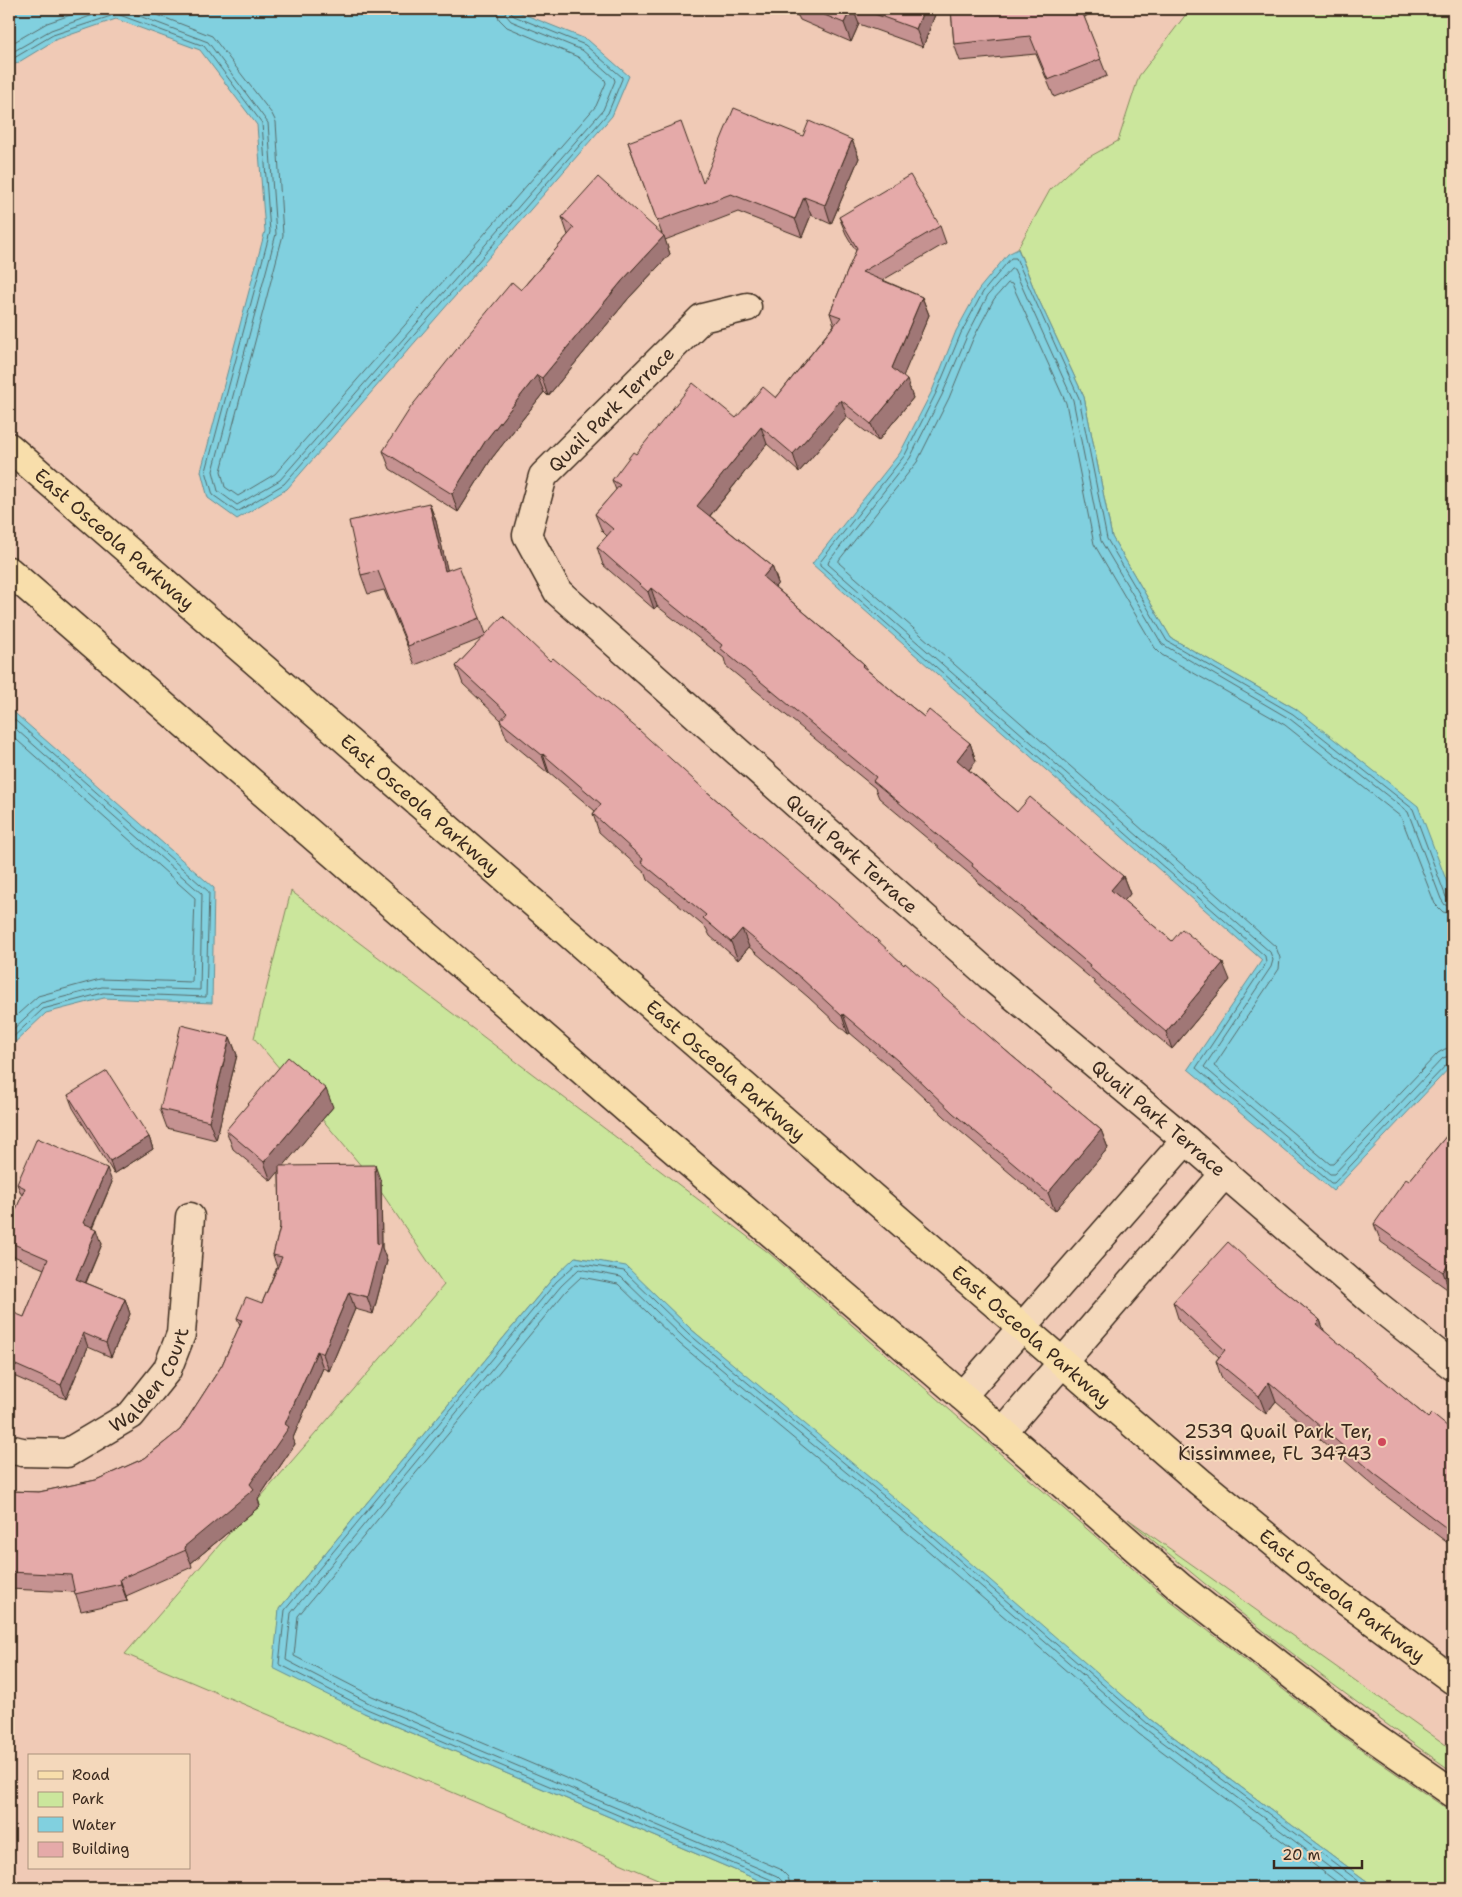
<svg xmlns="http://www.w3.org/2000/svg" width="1462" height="1897" viewBox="0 0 1462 1897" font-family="'Shantell Sans',sans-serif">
  <rect width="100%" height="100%" fill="#f0cab6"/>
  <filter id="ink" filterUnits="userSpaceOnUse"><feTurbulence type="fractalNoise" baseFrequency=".02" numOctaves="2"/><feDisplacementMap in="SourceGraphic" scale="10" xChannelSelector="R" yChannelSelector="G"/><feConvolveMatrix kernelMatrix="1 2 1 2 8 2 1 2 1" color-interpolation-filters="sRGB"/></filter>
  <g filter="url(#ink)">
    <path fill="#cbe69c" stroke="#83885d" d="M 1190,9 L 1453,9 L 1453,898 L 1296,709 L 1171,638 L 1112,537 L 1084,397 L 1036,294 L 1018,248 L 1050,190 L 1080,162 L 1118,141 L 1139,76 Z
      M 291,891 L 769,1253 L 1170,1601 L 1348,1740 L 1453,1813 L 1453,1888 L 1376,1888 L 1151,1720 L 692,1330 L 626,1267 L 576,1257 L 553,1278 L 279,1609 L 364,1713 L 777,1888 L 679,1888 L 125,1654 L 444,1285 L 373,1180 L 254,1038 Z
      M 1128,1519 L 1453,1750 L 1453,1772 C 1341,1693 1232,1609 1128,1519 Z"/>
    <path fill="#81d0df" stroke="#658e92" d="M 9,9 L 511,9 L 588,40 L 629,76 L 612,116 L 287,489 L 237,519 L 208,498 L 201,471 L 265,231 L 257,125 L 200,50 L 116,19 L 55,40 L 9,68 Z
      M 1018,249 L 1036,294 L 1084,397 L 1112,537 L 1171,638 L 1296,709 L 1418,806 L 1453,898 L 1453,1064 L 1333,1191 L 1188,1069 L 1262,960 L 812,564 L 900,453 L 932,391 L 956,331 L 979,289 L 1008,254 Z
      M 9,708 L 214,888 L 212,1003 L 104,998 L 46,1013 L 9,1048 Z
      M 575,1257 L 626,1266 L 692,1330 L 929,1527 L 1151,1720 L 1376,1888 L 777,1888 L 364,1713 L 273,1668 L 279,1609 L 553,1278 Z"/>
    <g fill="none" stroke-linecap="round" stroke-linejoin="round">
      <path stroke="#576c6b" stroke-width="1" d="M 121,9 L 208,42 L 268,123 L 276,234 L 213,471 L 218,491 L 237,505 L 280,480 L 603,110 L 615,81 L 614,78 L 582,50 L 511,21 L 506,15 L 505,9
        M 142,9 L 212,36 L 272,114 L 276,122 L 283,235 L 221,471 L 225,487 L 238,496 L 275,474 L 596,106 L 606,83 L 605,80 L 578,57 L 507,27 L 499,19 L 497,9
        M 9,45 L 47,23 L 88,9
        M 9,54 L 51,30 L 110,9
        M 9,61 L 53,35 L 117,14 L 204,46 L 262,123 L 270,232 L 206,471 L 213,495 L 237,512 L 284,484 L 608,113 L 622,79 L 622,77 L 585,45 L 514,16 L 511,13 L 511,9
        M 9,715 L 209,892 L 206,997 L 103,993 L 43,1009 L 9,1041
        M 9,723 L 202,894 L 200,990 L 102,987 L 41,1003 L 9,1033
        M 9,733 L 195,898 L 192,982 L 100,979 L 38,996 L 9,1022
        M 1453,900 L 1449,900 L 1446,897 L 1413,809 L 1293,714 L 1167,641 L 1107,539 L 1079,398 L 1016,258 L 1011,258 L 983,292 L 961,333 L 936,393 L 905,455 L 820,562 L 820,565 L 1265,956 L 1266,963 L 1196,1068 L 1331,1183 L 1334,1183 L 1448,1063 L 1453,1061
        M 1453,906 L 1445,905 L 1441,899 L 1408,812 L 1290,719 L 1162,644 L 1101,541 L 1073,400 L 1014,269 L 1011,269 L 988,295 L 967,336 L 942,395 L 910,458 L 829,561 L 828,564 L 1270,952 L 1273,960 L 1271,967 L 1204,1067 L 1330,1174 L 1334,1174 L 1443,1058 L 1453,1055
        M 1453,914 L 1443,912 L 1435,904 L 1401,817 L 1285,725 L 1162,655 L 1155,648 L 1094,544 L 1066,403 L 1012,284 L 1008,283 L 994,299 L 973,339 L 949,398 L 917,462 L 839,560 L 839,563 L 1276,947 L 1280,958 L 1279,969 L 1214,1066 L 1330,1164 L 1333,1164 L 1438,1053 L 1445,1049 L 1453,1048
        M 777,1888 L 777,1884 L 774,1881 L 367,1709 L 279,1664 L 285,1610 L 556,1282 L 577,1263 L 624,1271 L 689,1334 L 926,1531 L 1148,1724 L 1368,1888
        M 784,1888 L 782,1881 L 777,1876 L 369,1703 L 286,1660 L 291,1613 L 561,1286 L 579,1269 L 621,1277 L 685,1339 L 922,1535 L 1144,1728 L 1357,1888
        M 791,1888 L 788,1877 L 780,1869 L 372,1696 L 294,1656 L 298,1616 L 566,1291 L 581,1277 L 618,1284 L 680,1344 L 917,1541 L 1139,1734 L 1345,1888"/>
      <defs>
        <g id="street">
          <path id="s1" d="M 747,307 L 702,318 L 543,476 L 527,535 L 558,592 L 989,975 L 1186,1140 L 1378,1306 L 1453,1366"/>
          <path d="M 962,1396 L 1186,1140"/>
          <path d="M 1002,1433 L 1225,1173"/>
          <path id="s2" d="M 9,1449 L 22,1452 L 67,1453 L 131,1415 L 167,1370 L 181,1334 L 190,1217"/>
        </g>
        <g id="primary">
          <path id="s3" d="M 9,447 L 1200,1482 L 1338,1595 L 1453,1680"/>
          <path d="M 9,571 L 630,1112 L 962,1396 L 1180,1587 L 1357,1726 L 1453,1793"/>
        </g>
      </defs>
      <use href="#street" stroke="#3b2a1e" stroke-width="31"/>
      <use href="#primary" stroke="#3b2a1e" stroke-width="31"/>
      <use href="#street" stroke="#f4d8bb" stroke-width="28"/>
      <use href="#primary" stroke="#f8deab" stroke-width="28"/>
    </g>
    <path fill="#c59291" stroke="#3b2a1e" d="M 782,9 L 937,9 L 923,47 L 859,24 L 851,42 L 800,20 L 798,16 Z
      M 951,9 L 1095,9 L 1084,17 L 1107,76 L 1054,97 L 1036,54 L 960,61 L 954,44 Z
      M 803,136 L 852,140 L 859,158 L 831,224 L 811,215 L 802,237 L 738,212 L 665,240 L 670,254 L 628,299 L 548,396 L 544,392 L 492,458 L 458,512 L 390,469 L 383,451 L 568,235 L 562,217 L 662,234 L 628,142 L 703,183 Z
      M 839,217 L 940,226 L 946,243 L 883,280 L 922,297 L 929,315 L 902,377 L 913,398 L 878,441 L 847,417 L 799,472 L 767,444 L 710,516 L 772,566 L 778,583 L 775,587 L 864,664 L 867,670 L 924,717 L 970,743 L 976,761 L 969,770 L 1017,812 L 1123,876 L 1130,894 L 1124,901 L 1172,941 L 1230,980 L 1172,1049 L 1095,984 L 1094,981 L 978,883 L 977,880 L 879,798 L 875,788 L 726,666 L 724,658 L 657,606 L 654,609 L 603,565 L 597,547 L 607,536 L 602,531 L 595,514 L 616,490 L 612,480 L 636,454 L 736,418 L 776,398 L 834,325 L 830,313 L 856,251 L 846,234 Z
      M 429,503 L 436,521 L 447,570 L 480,618 L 486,634 L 550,661 L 705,790 L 904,965 L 1012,1056 L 1101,1130 L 1108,1148 L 1055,1211 L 960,1131 L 910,1084 L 850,1033 L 848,1034 L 808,997 L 749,947 L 738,960 L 710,936 L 706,928 L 648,880 L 646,874 L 599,832 L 593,814 L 595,811 L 549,772 L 548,773 L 507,739 L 500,721 L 501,720 L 463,684 L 456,666 L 483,638 L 415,665 L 384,590 L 368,594 L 361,575 Z
      M 230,1037 L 237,1055 L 216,1140 L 167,1128 L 160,1109 Z
      M 68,1095 L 149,1137 L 153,1149 L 114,1174 L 73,1108 Z
      M 333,1107 L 283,1166 L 381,1182 L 382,1248 L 387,1261 L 373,1314 L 355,1309 L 329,1371 L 323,1368 L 293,1438 L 295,1444 L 258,1499 L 260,1506 L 191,1563 L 192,1567 L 126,1596 L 127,1601 L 81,1611 L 75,1592 L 9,1589 L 9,1491 L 39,1492 L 96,1480 L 145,1458 L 180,1430 L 222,1365 L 240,1325 L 237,1318 L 262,1303 L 277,1267 L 273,1255 L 280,1227 L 279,1170 L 271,1181 L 233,1149 L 226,1130 Z
      M 1453,1128 L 1450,1291 L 1381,1242 L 1374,1224 Z
      M 112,1182 L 93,1228 L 102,1244 L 86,1283 L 125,1299 L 130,1314 L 111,1357 L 88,1347 L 66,1399 L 9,1374 L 9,1326 L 24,1317 L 44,1269 L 9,1254 L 9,1226 L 22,1196 L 17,1184 Z
      M 1268,1278 L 1320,1320 L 1324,1331 L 1428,1418 L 1453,1431 L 1453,1547 L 1382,1493 L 1276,1401 L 1266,1414 L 1222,1379 L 1216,1361 L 1219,1357 L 1179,1321 L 1173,1302 Z"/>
    <path fill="#a07776" stroke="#3b2a1e" d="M 851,9 L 853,9 L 859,24 L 851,42 L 844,23 Z
      M 924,9 L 937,9 L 923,47 L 916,29 Z
      M 1080,9 L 1095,9 L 1084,18 Z
      M 852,140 L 859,158 L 831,224 L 825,205 Z
      M 804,197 L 811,215 L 802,237 L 795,219 Z
      M 664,236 L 670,254 L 628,299 L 548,396 L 542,378 L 622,281 Z
      M 922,297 L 929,315 L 899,386 L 892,368 Z
      M 537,375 L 544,392 L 492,458 L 458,512 L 452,494 L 486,440 Z
      M 907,380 L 913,398 L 878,441 L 871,424 Z
      M 841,400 L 847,417 L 799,472 L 793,454 Z
      M 761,427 L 767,444 L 704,523 L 697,506 Z
      M 429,503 L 436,521 L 452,590 L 445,571 Z
      M 772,566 L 778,583 L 770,594 L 763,577 Z
      M 651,588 L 657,606 L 654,609 L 648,592 Z
      M 970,743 L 976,761 L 963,777 L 957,760 Z
      M 543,754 L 549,772 L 548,773 L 542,755 Z
      M 1123,876 L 1130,894 L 1118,908 L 1111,890 Z
      M 742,929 L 749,947 L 738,960 L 731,942 Z
      M 1223,963 L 1230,980 L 1172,1049 L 1166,1032 Z
      M 843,1014 L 850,1033 L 848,1034 L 842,1016 Z
      M 230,1037 L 237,1055 L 216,1140 L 209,1121 Z
      M 326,1089 L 333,1107 L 271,1181 L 264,1162 Z
      M 1101,1130 L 1108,1148 L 1055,1211 L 1048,1193 Z
      M 149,1137 L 153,1149 L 114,1174 L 110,1161 Z
      M 375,1165 L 381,1182 L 382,1248 L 387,1261 L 373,1314 L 367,1297 L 377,1243 Z
      M 107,1168 L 112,1182 L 88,1238 L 83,1223 Z
      M 97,1229 L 102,1244 L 81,1293 L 76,1279 Z
      M 1453,1258 L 1453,1286 L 1450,1291 L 1443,1272 Z
      M 349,1292 L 355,1309 L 329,1371 L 323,1354 Z
      M 125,1299 L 130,1314 L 111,1357 L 106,1343 Z
      M 1320,1320 L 1327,1338 L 1316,1324 Z
      M 83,1333 L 88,1347 L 66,1399 L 61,1385 Z
      M 317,1351 L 323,1368 L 293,1438 L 295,1444 L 258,1499 L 260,1506 L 191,1563 L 184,1547 L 250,1484 L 285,1424 Z
      M 1269,1382 L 1276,1401 L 1266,1414 L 1259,1396 Z
      M 120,1579 L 126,1596 L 127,1601 L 121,1584 Z"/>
    <path fill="#e5aaa9" stroke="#3b2a1e" d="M 810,9 L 851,9 L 844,23 Z
      M 861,9 L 924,9 L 916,29 Z
      M 951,9 L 1081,9 L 1101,59 L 1048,80 L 1030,36 L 954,44 Z
      M 734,108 L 803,136 L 809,121 L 852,140 L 825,205 L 804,197 L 795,219 L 731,194 L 657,221 L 628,142 L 681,122 L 703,183 Z
      M 910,175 L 940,226 L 862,272 L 922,297 L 892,368 L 907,380 L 871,424 L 841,400 L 793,454 L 761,427 L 697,506 L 772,566 L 763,577 L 864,664 L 862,666 L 924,717 L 929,710 L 970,743 L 957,760 L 1017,812 L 1030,797 L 1123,876 L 1111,890 L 1172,941 L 1182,929 L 1223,963 L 1166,1032 L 1089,967 L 1090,965 L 972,866 L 973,864 L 873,781 L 876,777 L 720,648 L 722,645 L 651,588 L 648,592 L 597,547 L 613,529 L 595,514 L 620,485 L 612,480 L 633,452 L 636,454 L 693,383 L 736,418 L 763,387 L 776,398 L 841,317 L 830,313 L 857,248 L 839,217 Z
      M 598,177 L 664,236 L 622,281 L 542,378 L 537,375 L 486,440 L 452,494 L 383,451 L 411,407 L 468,335 L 512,282 L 521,290 L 574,228 L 562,217 Z
      M 429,503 L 445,571 L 459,566 L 480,618 L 408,646 L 378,571 L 361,575 L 349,521 Z
      M 503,616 L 550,661 L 553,658 L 639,730 L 705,790 L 846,911 L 904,965 L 905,963 L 1012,1056 L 1101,1130 L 1048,1193 L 953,1113 L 904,1066 L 843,1014 L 842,1016 L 801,978 L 742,929 L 731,942 L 703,918 L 706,915 L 641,862 L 643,859 L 593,814 L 601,804 L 543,754 L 542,755 L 500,721 L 507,713 L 456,666 Z
      M 181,1025 L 230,1037 L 209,1121 L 160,1109 Z
      M 288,1057 L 326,1089 L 264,1162 L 226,1130 Z
      M 107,1071 L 149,1137 L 110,1161 L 68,1095 Z
      M 1453,1128 L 1453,1258 L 1443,1272 L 1374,1224 L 1406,1179 L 1409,1181 Z
      M 37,1138 L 107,1168 L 83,1223 L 97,1229 L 76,1279 L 125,1299 L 106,1343 L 83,1333 L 61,1385 L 9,1362 L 9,1326 L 14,1313 L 24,1317 L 48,1259 L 9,1242 L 9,1226 L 25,1188 L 17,1184 Z
      M 375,1165 L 377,1243 L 381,1244 L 367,1297 L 349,1292 L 323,1354 L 317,1351 L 285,1424 L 289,1427 L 250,1484 L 254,1489 L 184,1547 L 186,1550 L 120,1579 L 121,1584 L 75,1594 L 71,1575 L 9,1572 L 9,1491 L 39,1492 L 96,1480 L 145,1458 L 180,1430 L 222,1365 L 242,1320 L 237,1318 L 246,1297 L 262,1303 L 282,1257 L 273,1255 L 280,1227 L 279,1166 Z
      M 1228,1242 L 1268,1278 L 1320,1320 L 1316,1324 L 1428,1418 L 1432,1414 L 1453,1431 L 1453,1533 L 1375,1474 L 1269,1382 L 1259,1396 L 1216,1361 L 1225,1350 L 1173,1302 Z"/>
  </g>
  <circle fill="#d1495b" stroke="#f4d8bb" stroke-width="2" cx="1382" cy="1442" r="5"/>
  <g text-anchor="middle" stroke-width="4" stroke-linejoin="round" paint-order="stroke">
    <g font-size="19" fill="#3b2a1e" stroke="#f4d8bb">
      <text transform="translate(611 409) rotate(-45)" y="7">Quail Park Terrace</text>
      <text dy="7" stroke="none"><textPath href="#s3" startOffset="140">East Osceola Parkway</textPath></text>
      <text dy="7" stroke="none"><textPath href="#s3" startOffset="545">East Osceola Parkway</textPath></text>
      <text dy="7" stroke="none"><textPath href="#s1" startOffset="790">Quail Park Terrace</textPath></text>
      <text dy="7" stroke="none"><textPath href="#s3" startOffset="950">East Osceola Parkway</textPath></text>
      <text dy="7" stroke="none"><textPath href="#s1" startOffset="1195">Quail Park Terrace</textPath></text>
      <text dy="7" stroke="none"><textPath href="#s3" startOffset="1355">East Osceola Parkway</textPath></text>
      <text dy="7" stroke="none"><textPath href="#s2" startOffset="172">Walden Court</textPath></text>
      <text dy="7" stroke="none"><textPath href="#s3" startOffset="1760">East Osceola Parkway</textPath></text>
    </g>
    <g font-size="19" fill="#3b2a1e" stroke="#f4d8bb" text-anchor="end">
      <text x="1372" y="1438">2539 Quail Park Ter,<tspan x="1372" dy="22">Kissimmee, FL 34743</tspan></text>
    </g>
  </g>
  <rect width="1462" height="1897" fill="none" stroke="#f4d8bb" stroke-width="30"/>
  <rect x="15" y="15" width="1432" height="1867" fill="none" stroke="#3b2a1e" stroke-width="2" filter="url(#ink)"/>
  <rect x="28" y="1754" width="162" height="115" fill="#f4d8bb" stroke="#aa927c"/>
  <rect x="38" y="1771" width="25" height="8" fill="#f8deab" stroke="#aa927c"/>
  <text x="72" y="1780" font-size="15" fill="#3b2a1e">Road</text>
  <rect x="38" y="1792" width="25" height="15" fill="#cbe69c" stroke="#aa927c"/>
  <text x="72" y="1804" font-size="15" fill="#3b2a1e">Park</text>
  <rect x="38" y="1817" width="25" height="15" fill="#81d0df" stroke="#aa927c"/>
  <text x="72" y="1830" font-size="15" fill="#3b2a1e">Water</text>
  <rect x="38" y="1842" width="25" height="15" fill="#e5aaa9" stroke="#aa927c"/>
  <text x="72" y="1854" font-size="15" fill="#3b2a1e">Building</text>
  <path d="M1274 1860v8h88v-8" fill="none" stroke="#3b2a1e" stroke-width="2.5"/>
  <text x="1282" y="1860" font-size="15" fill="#3b2a1e" stroke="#f4d8bb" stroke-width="4" paint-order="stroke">20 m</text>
</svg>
